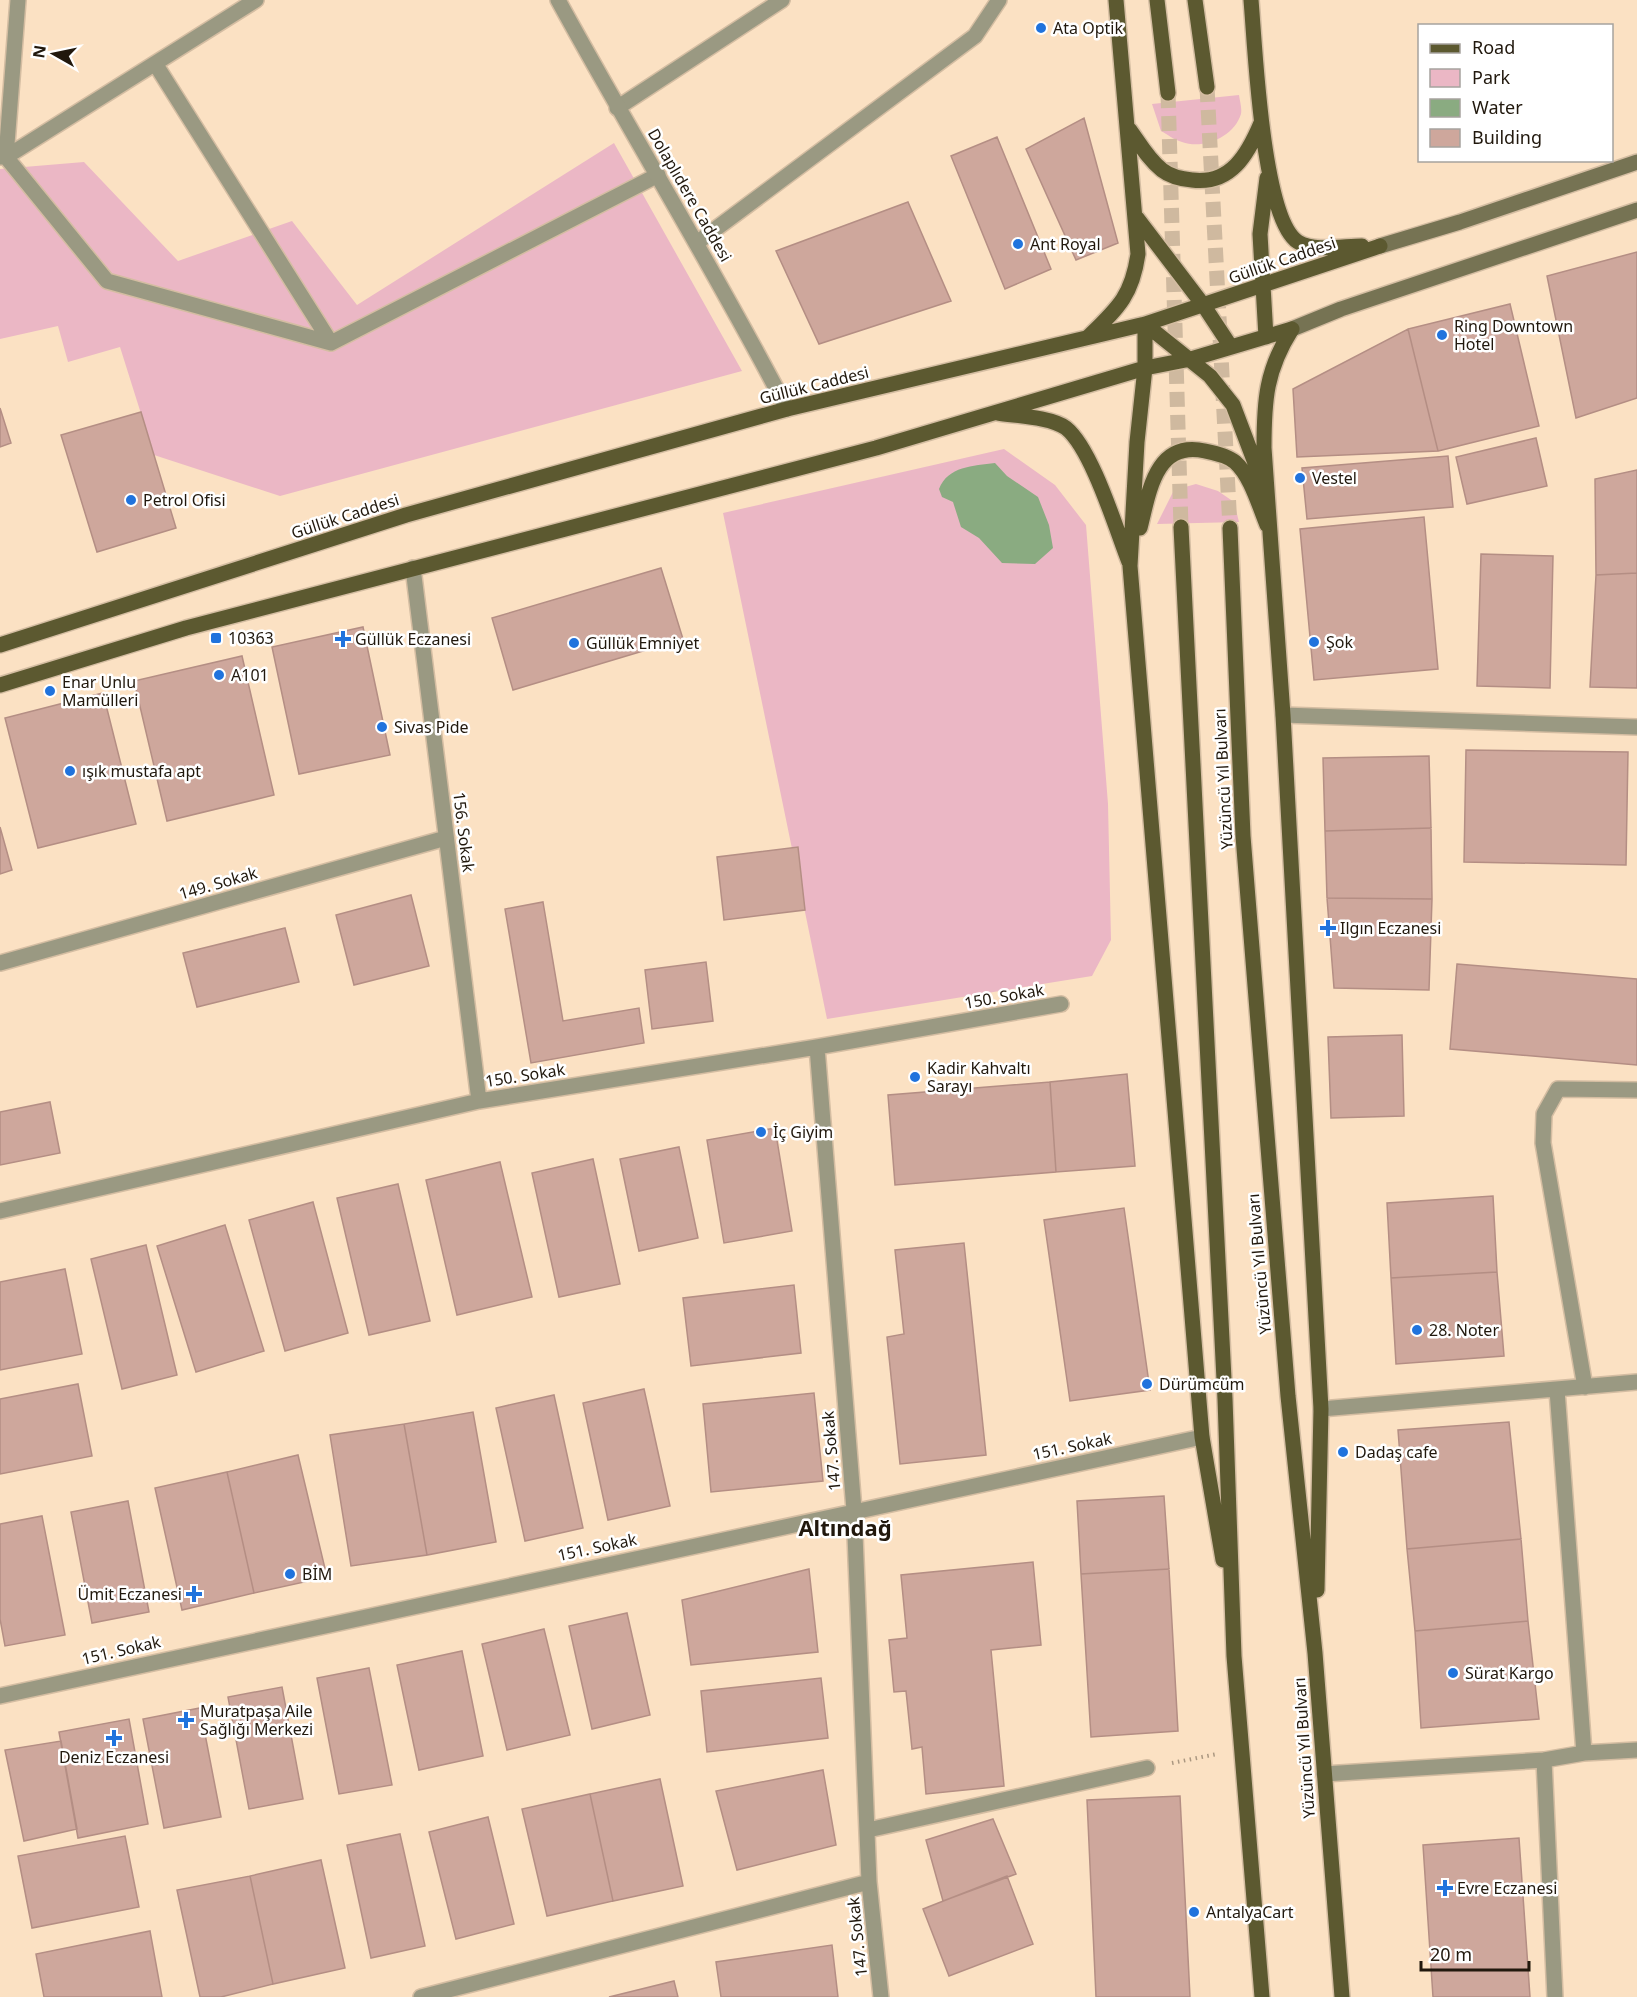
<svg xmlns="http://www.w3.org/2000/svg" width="1637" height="1997" viewBox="0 0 1637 1997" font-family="'Noto Sans',sans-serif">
  <rect width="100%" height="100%" fill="#fbe1c3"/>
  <path fill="#ebb7c5" d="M 1239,95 C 1240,102 1242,108 1241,114 C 1234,137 1203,150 1182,142 C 1174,140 1167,134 1161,131 L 1152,104 Z
    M 614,143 L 742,371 L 280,496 L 154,455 L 120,347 L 68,362 L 58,326 L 0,339 L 0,169 L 84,162 L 178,261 L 292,221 L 357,305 Z
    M 1004,449 L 1055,485 L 1086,525 L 1108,804 L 1111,940 L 1092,976 L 827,1019 L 723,513 Z
    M 1196,484 L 1218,491 L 1234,502 L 1239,522 L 1157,524 L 1174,490 Z"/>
  <path fill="#8aab81" d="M 995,463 L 1007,476 L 1038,497 L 1049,525 L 1053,548 L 1035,564 L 1002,563 L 979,538 L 961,527 L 953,502 L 942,497 L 939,489 C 948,466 973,466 995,463 Z"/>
  <path fill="#cea79c" stroke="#b48e84" stroke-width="1.5" d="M 1084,118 L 1118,243 L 1076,260 L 1026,149 Z
    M 997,137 L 1051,269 L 1005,289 L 951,156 Z
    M 908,202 L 951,301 L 819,344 L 776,251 Z
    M 1637,252 L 1637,398 L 1576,418 L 1547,276 Z
    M 1510,304 L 1539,426 L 1438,451 L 1408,329 Z
    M 1408,329 L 1438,451 L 1297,457 L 1293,389 Z
    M 0,408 L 11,443 L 0,447 Z
    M 141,412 L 176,528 L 97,552 L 61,435 Z
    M 1536,438 L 1547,486 L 1467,504 L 1456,457 Z
    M 1448,456 L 1453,507 L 1307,519 L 1302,468 Z
    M 1637,470 L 1637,573 L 1596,575 L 1595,479 Z
    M 1424,517 L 1438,669 L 1314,680 L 1300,529 Z
    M 1481,554 L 1553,556 L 1550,688 L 1477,686 Z
    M 661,568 L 683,639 L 513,690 L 492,618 Z
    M 1637,573 L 1637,688 L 1590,687 L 1596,575 Z
    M 363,627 L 390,755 L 299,774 L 272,647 Z
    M 242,656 L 274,795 L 167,821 L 134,681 Z
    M 103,693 L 136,824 L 38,848 L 5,718 Z
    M 1466,750 L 1628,752 L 1626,865 L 1464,862 Z
    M 1429,756 L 1431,828 L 1325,831 L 1323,758 Z
    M 0,827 L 12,870 L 0,874 Z
    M 1431,828 L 1432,899 L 1327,898 L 1325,831 Z
    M 798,847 L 805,910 L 724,920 L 717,857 Z
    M 411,895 L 429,966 L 354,985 L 336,915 Z
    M 1327,898 L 1432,899 L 1429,990 L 1334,988 Z
    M 543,902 L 563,1021 L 639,1008 L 644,1043 L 531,1063 L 505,909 Z
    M 285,928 L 299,982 L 197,1007 L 183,953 Z
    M 706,962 L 713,1021 L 652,1029 L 645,970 Z
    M 1457,964 L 1637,979 L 1637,1065 L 1450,1049 Z
    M 1402,1035 L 1404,1116 L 1331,1118 L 1328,1037 Z
    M 1127,1074 L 1135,1166 L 1056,1172 L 1050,1082 Z
    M 1050,1082 L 1056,1172 L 895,1185 L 888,1095 Z
    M 50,1102 L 60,1153 L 0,1165 L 0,1112 Z
    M 775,1128 L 792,1231 L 724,1243 L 707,1140 Z
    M 679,1147 L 698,1238 L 639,1251 L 620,1159 Z
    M 593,1159 L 620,1284 L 559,1297 L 532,1173 Z
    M 500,1162 L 532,1297 L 457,1315 L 426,1180 Z
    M 398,1184 L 430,1321 L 369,1335 L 337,1198 Z
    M 1493,1196 L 1497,1272 L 1391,1278 L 1387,1203 Z
    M 313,1202 L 348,1333 L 285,1351 L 249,1220 Z
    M 1124,1208 L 1150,1390 L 1070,1401 L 1044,1220 Z
    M 225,1225 L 264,1351 L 196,1372 L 157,1246 Z
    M 964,1243 L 986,1455 L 900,1464 L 887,1337 L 904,1334 L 895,1250 Z
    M 146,1245 L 177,1375 L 122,1389 L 91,1259 Z
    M 65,1269 L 82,1354 L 0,1370 L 0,1282 Z
    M 1497,1272 L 1504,1356 L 1396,1364 L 1391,1278 Z
    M 794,1285 L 801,1353 L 691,1366 L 683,1298 Z
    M 78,1384 L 92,1456 L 0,1474 L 0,1399 Z
    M 644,1389 L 670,1506 L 608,1520 L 583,1403 Z
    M 814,1393 L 823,1481 L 711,1492 L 703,1404 Z
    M 554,1395 L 583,1528 L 525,1541 L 496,1408 Z
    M 473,1412 L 496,1542 L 427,1555 L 404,1424 Z
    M 1509,1422 L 1521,1539 L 1407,1549 L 1398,1430 Z
    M 404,1424 L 427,1555 L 351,1566 L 330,1435 Z
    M 298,1455 L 327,1577 L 254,1593 L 227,1472 Z
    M 227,1472 L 254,1593 L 182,1610 L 155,1488 Z
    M 1164,1496 L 1169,1569 L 1081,1574 L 1077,1501 Z
    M 128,1501 L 149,1612 L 92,1623 L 71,1512 Z
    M 42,1516 L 65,1635 L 5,1646 L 0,1619 L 0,1524 Z
    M 1521,1539 L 1528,1621 L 1415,1631 L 1407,1549 Z
    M 1033,1562 L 1041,1645 L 991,1650 L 1004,1786 L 926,1794 L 922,1747 L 912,1749 L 906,1691 L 894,1692 L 889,1640 L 907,1638 L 901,1575 Z
    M 809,1569 L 818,1652 L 691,1665 L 682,1600 Z
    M 1169,1569 L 1178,1731 L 1091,1737 L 1081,1574 Z
    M 627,1613 L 650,1715 L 592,1729 L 569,1626 Z
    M 1528,1621 L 1539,1719 L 1421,1728 L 1415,1631 Z
    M 544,1629 L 570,1735 L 507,1750 L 482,1644 Z
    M 462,1651 L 483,1756 L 419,1770 L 397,1665 Z
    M 369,1668 L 392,1785 L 339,1794 L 317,1678 Z
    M 821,1678 L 828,1738 L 707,1752 L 701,1691 Z
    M 282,1687 L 303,1799 L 249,1809 L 228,1697 Z
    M 200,1708 L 221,1817 L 164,1828 L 143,1719 Z
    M 129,1719 L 148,1824 L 78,1838 L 59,1732 Z
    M 61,1741 L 77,1829 L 24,1841 L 5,1750 Z
    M 823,1770 L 836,1845 L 737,1870 L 716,1791 Z
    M 660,1779 L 683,1886 L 613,1901 L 590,1794 Z
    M 590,1794 L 613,1901 L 547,1916 L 522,1809 Z
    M 1180,1796 L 1190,1997 L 1096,1997 L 1087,1800 Z
    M 488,1817 L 514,1924 L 456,1939 L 429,1832 Z
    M 993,1819 L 1016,1874 L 943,1901 L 926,1840 Z
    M 400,1834 L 425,1946 L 371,1958 L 347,1845 Z
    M 125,1836 L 139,1907 L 32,1928 L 18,1856 Z
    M 1519,1838 L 1530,1997 L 1433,1997 L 1423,1845 Z
    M 321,1860 L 345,1968 L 273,1984 L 250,1876 Z
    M 250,1876 L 273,1984 L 221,1997 L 200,1997 L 177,1890 Z
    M 1007,1876 L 1033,1944 L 949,1976 L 923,1909 Z
    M 150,1931 L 162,1997 L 44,1997 L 36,1954 Z
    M 832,1945 L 838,1997 L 721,1997 L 716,1962 Z
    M 674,1981 L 678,1997 L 609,1997 Z"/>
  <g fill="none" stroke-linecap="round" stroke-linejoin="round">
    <path stroke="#cfb99f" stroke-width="15" stroke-dasharray="15 8" stroke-linecap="butt" d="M 1207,87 L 1230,528
      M 1168,93 L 1181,527"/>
    <defs>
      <path id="minor" d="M 18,0 L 6,157 L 107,281 L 331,343 L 658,175
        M 156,65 L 331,343
        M 617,108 L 782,0
        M 0,157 L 6,157 L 256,0
        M 698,242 L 975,36 L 999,0
        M 413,568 L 479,1101
        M 1283,715 L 1637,727
        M 0,963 L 446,838
        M 817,1047 L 854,1510 L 869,1882 L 881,1997
        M 0,1211 L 479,1101 L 817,1047 L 1061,1004
        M 1585,1387 L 1543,1143 L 1544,1114 L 1558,1089 L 1637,1090
        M 1557,1390 L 1584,1753
        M 1321,1409 L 1637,1382
        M 0,1696 L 1202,1437
        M 1544,1760 L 1555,1997
        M 1324,1774 L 1544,1760 L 1584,1753 L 1637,1750
        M 868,1830 L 1147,1768
        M 421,1997 L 869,1882"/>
      <path id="tertiary" d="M 558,0 C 633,137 715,270 787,409"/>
      <path id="secondary" d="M 1380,246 L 1460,222 L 1637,162
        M 1292,329 L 1341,309 L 1637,210"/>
      <path id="primary" d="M 1157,0 L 1168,93
        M 1195,0 L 1207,87
        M 1251,0 C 1255,45 1262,219 1298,242 C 1314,252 1344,246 1362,246
        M 1130,130 C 1140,144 1148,159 1162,170 C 1171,177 1181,179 1192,180 C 1231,185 1248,154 1261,123
        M 1137,218 L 1204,306 L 1231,347
        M 1145,324 L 1145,368 L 1137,442 L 1130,566 L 1202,1437 L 1223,1560
        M 1145,324 L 1210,376 L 1233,405 L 1263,484
        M 1292,329 C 1266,370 1264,400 1264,448 L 1283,715 L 1321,1409 L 1317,1590
        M 1088,337 C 1118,308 1132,296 1138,254 L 1116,0
        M 1266,337 L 1260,234 L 1267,178
        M 998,413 C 1016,416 1051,417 1066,428 C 1092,449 1116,529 1129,562
        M 1181,527 L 1225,1399 L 1234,1656 L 1262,1997
        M 1140,528 C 1149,493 1155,440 1205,451 C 1215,453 1228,456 1235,462 C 1251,476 1259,506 1267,525
        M 1230,528 L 1243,836 L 1288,1396 L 1315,1653 L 1342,1997
        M 0,645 L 406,515 L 787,409 L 1145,324 L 1380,246
        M 0,685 L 186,628 L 876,448 L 1145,368 L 1191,359 L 1292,329"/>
    </defs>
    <use href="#minor" stroke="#d4bda2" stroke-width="18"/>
    <use href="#tertiary" stroke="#d4bda2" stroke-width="18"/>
    <use href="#secondary" stroke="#d4bda2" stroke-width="18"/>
    <use href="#primary" stroke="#d4bda2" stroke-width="18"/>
    <path stroke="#aa9780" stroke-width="4" stroke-dasharray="1.5 4.5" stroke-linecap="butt" d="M 1172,1763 L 1217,1754"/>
    <use href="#minor" stroke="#9a9982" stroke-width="15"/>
    <use href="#tertiary" stroke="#9a9982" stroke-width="15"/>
    <use href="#secondary" stroke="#767353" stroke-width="15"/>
    <use href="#primary" stroke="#5c5930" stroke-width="15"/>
  </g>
  <g fill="#2073dd" stroke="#fff" stroke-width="2">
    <circle cx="1041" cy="28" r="6"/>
    <circle cx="1018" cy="244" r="6"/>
    <circle cx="1442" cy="335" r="6"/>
    <circle cx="1300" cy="478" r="6"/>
    <circle cx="131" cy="500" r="6"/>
    <rect x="210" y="632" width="12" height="12" rx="3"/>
    <path d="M340 630h6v6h6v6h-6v6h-6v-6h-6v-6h6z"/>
    <circle cx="1314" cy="642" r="6"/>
    <circle cx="574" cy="643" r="6"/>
    <circle cx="219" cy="675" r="6"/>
    <circle cx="50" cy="691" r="6"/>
    <circle cx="382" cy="727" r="6"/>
    <circle cx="70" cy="771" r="6"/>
    <path d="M1325 919h6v6h6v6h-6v6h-6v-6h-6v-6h6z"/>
    <circle cx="915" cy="1077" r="6"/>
    <circle cx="761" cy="1132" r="6"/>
    <circle cx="1417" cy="1330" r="6"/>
    <circle cx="1147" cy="1384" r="6"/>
    <circle cx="1343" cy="1452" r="6"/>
    <circle cx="290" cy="1574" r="6"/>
    <path d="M191 1585h6v6h6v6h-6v6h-6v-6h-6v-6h6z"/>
    <circle cx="1453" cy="1673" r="6"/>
    <path d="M183 1711h6v6h6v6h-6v6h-6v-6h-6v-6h6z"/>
    <path d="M111 1729h6v6h6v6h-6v6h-6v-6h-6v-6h6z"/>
    <path d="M1442 1879h6v6h6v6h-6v6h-6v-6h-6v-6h6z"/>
    <circle cx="1194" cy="1912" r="6"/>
  </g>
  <g text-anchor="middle" stroke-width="5" stroke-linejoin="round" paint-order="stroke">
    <g font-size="16" fill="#21180d" stroke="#fff" text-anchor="start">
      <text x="1053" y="34">Ata Optik</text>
      <text x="1030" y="250">Ant Royal</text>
      <text x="1454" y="332">Ring Downtown<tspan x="1454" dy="18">Hotel</tspan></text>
      <text x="1312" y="484">Vestel</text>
      <text x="143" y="506">Petrol Ofisi</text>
      <text x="228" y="644">10363</text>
      <text x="355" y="645">Güllük Eczanesi</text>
      <text x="1326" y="648">Şok</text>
      <text x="586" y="649">Güllük Emniyet</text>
      <text x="231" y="681">A101</text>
      <text x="62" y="688">Enar Unlu<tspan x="62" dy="18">Mamülleri</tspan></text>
      <text x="394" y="733">Sivas Pide</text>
      <text x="82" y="777">ışık mustafa apt</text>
      <text x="1340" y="934">Ilgın Eczanesi</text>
      <text x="927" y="1074">Kadir Kahvaltı<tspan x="927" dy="18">Sarayı</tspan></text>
      <text x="773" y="1138">İç Giyim</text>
      <text x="1429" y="1336">28. Noter</text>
      <text x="1159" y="1390">Dürümcüm</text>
      <text x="1355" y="1458">Dadaş cafe</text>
      <text x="302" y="1580">BİM</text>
      <text x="182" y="1600" text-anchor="end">Ümit Eczanesi</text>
      <text x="1465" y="1679">Sürat Kargo</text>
      <text x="200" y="1717">Muratpaşa Aile<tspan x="200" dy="18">Sağlığı Merkezi</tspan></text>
      <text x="114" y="1763" text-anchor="middle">Deniz Eczanesi</text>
      <text x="1457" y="1894">Evre Eczanesi</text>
      <text x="1206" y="1918">AntalyaCart</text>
    </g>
    <g font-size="16" fill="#21180d" stroke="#fff">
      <text transform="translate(690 195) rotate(60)" y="6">Dolaplıdere Caddesi</text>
      <text transform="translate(1282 260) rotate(-19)" y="6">Güllük Caddesi</text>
      <text transform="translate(814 385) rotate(-14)" y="6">Güllük Caddesi</text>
      <text transform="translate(345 516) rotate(-18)" y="6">Güllük Caddesi</text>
      <text transform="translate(1223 779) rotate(-93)" y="6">Yüzüncü Yıl Bulvarı</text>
      <text transform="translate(464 832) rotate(83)" y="6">156. Sokak</text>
      <text transform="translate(218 883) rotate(-16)" y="6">149. Sokak</text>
      <text transform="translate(1004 996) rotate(-10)" y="6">150. Sokak</text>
      <text transform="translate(525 1075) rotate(-9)" y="6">150. Sokak</text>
      <text transform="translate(1259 1264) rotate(-95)" y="6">Yüzüncü Yıl Bulvarı</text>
      <text transform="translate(1072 1446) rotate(-12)" y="6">151. Sokak</text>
      <text transform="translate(831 1451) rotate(-95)" y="6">147. Sokak</text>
      <text transform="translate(597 1547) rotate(-12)" y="6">151. Sokak</text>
      <text transform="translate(121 1650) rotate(-13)" y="6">151. Sokak</text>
      <text transform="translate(1304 1748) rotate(-94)" y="6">Yüzüncü Yıl Bulvarı</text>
      <text transform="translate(857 1937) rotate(-96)" y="6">147. Sokak</text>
    </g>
    <g font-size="22" font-weight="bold" fill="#21180d" stroke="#fff">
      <text x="845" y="1536">Altındağ</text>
    </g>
  </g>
  <rect x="1418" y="24" width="195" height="138" fill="#ffffff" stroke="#a6a39e" stroke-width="1.5"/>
  <rect x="1430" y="44" width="30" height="9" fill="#5c5930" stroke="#a6a39e" stroke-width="1.5"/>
  <text x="1472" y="54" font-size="18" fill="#21180d">Road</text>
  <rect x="1430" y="69" width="30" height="18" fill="#ebb7c5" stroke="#a6a39e" stroke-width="1.5"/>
  <text x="1472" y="84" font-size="18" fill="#21180d">Park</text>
  <rect x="1430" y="99" width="30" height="18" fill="#8aab81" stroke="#a6a39e" stroke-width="1.5"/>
  <text x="1472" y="114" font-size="18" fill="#21180d">Water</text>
  <rect x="1430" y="129" width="30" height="18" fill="#cea79c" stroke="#a6a39e" stroke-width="1.5"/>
  <text x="1472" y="144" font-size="18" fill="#21180d">Building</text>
  <g transform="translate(54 54) rotate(279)" stroke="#ffffff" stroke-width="4.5" paint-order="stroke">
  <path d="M0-4.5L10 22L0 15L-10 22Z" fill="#21180d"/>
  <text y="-9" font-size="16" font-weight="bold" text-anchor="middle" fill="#21180d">N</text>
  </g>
  <path d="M1421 1961v9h108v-9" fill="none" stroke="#21180d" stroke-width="3"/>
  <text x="1430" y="1961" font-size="18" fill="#21180d" stroke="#ffffff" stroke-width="4.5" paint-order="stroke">20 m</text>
</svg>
